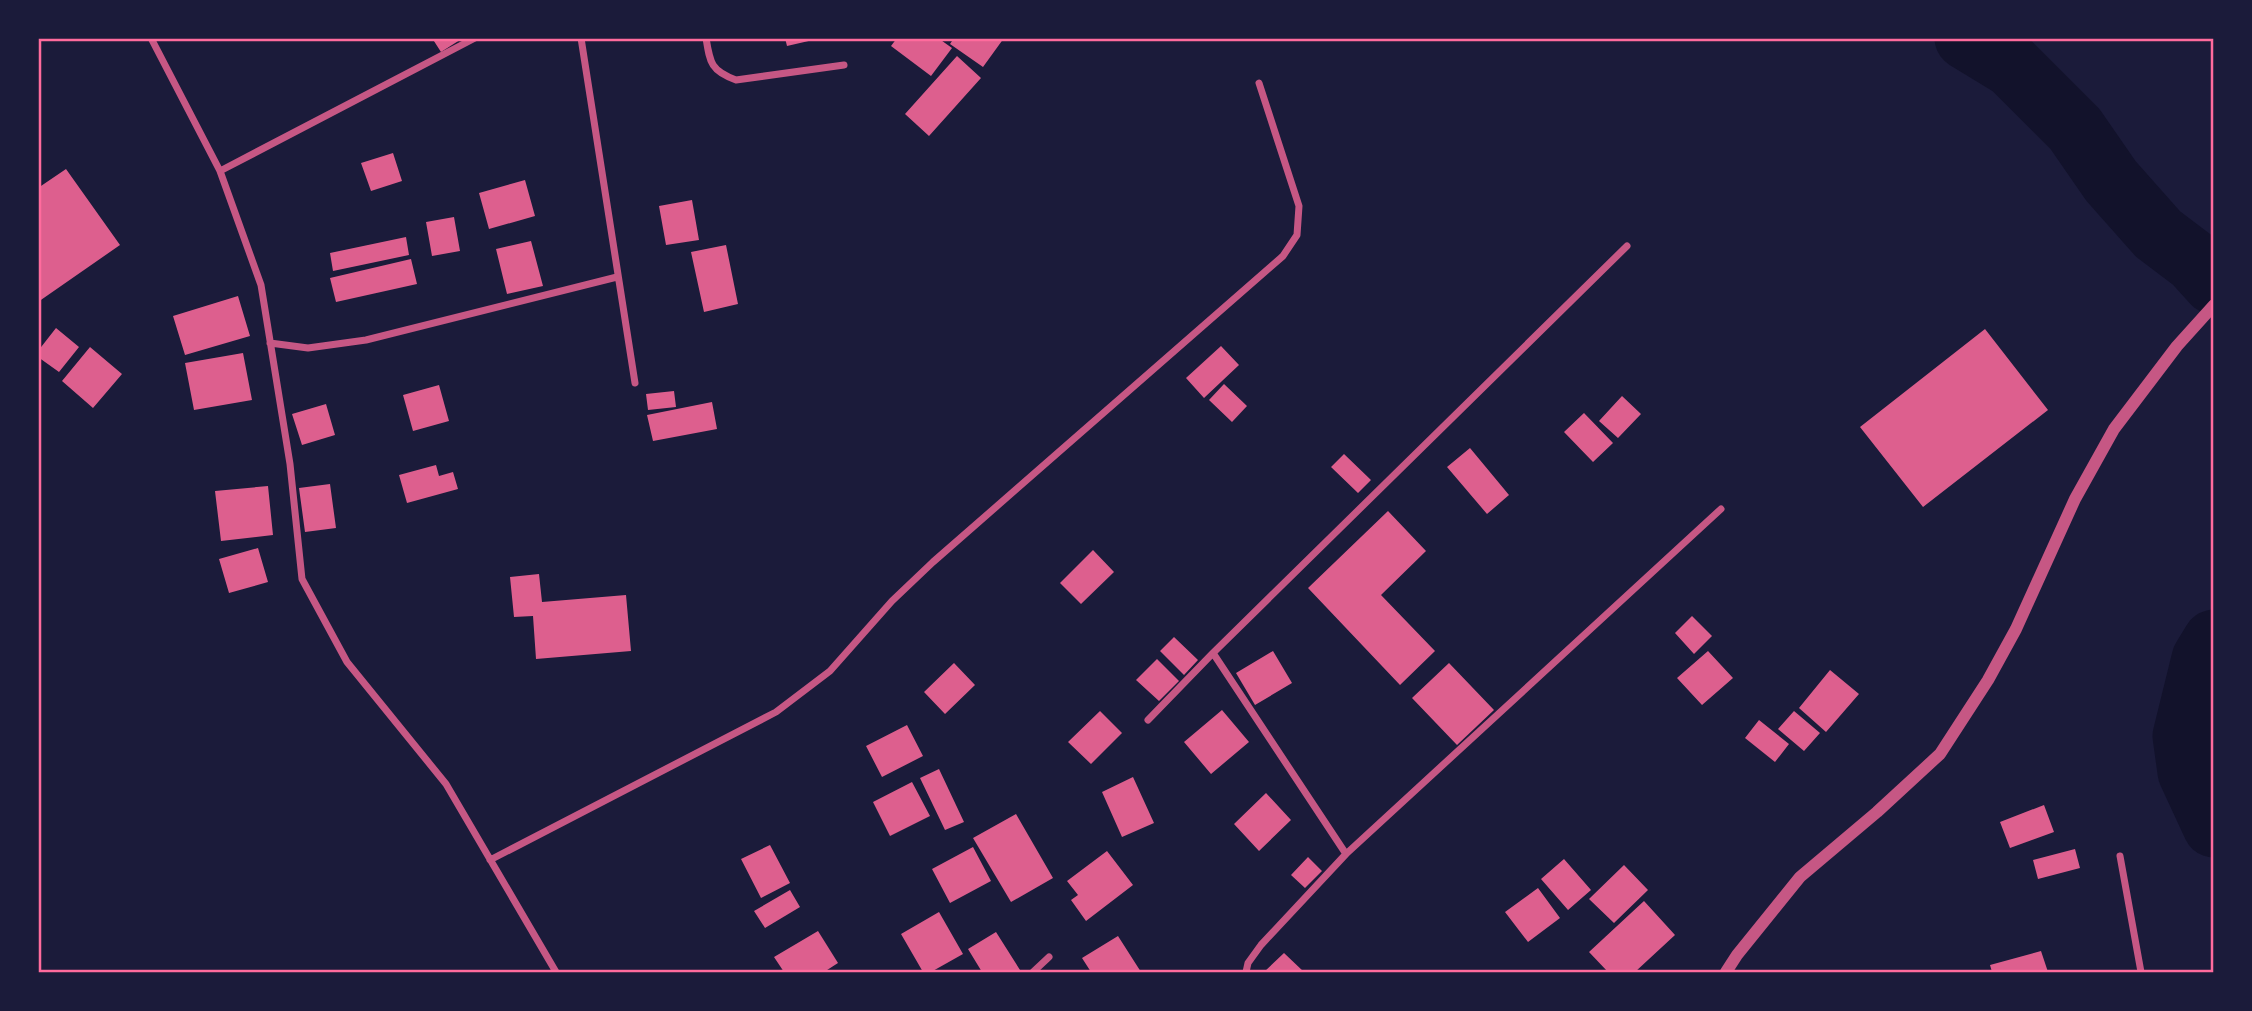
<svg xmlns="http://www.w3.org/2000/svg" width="2252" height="1011" viewBox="0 0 2252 1011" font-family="Roboto,sans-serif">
  <rect width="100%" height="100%" fill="#1b1b3a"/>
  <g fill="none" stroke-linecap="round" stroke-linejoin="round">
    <path stroke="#12122b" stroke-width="63" d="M 1966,38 L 2012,66 L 2075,129 L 2111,181 L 2158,234 L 2195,262 L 2214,283
      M 2214,641 L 2203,659 L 2184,736 L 2189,772 L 2214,826"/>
  </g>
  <path fill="#dd5f8e" d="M 432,38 L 463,38 L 441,52 Z
    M 785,38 L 813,38 L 813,40 L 787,46 Z
    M 897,38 L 938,38 L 952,48 L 931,76 L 891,46 Z
    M 954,38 L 1004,38 L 983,67 L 950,44 Z
    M 957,56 L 981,78 L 929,136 L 905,114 Z
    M 393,153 L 402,181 L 371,191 L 361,163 Z
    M 66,169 L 120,245 L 38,302 L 38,188 Z
    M 525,180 L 535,216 L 489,229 L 479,193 Z
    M 692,200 L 699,240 L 666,245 L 659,206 Z
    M 454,217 L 460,251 L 432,256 L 426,222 Z
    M 406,237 L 409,255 L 333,271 L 330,253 Z
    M 531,241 L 543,286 L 507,294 L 496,249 Z
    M 726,245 L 738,304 L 704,312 L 691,252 Z
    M 411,259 L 417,284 L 336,302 L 330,278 Z
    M 238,296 L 250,336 L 185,355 L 173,316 Z
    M 56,328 L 79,347 L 59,372 L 38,357 L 38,351 Z
    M 1985,329 L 2048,410 L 1923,507 L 1860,427 Z
    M 1221,346 L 1239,365 L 1204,398 L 1186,378 Z
    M 90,347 L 122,374 L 93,408 L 62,381 Z
    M 243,353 L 252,400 L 194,410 L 185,363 Z
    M 1224,384 L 1247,406 L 1232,422 L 1209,400 Z
    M 439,385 L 449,421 L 413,431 L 403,395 Z
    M 674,391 L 676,407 L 648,410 L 646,394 Z
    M 1622,396 L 1641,414 L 1618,438 L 1599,421 Z
    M 712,402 L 717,429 L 653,441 L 647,415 Z
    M 326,404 L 335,435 L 302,445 L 292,414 Z
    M 1584,413 L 1613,443 L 1593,462 L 1564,432 Z
    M 1470,448 L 1509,495 L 1487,514 L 1447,467 Z
    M 1344,454 L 1371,480 L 1358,493 L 1331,467 Z
    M 436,465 L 439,476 L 453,472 L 458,489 L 407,503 L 399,475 Z
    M 330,484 L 336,528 L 305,532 L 299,488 Z
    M 268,486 L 273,535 L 221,541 L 215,491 Z
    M 1388,511 L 1426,551 L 1381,595 L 1435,651 L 1400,685 L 1308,588 Z
    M 258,548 L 268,582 L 229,593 L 219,559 Z
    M 1093,550 L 1114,572 L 1081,604 L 1060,583 Z
    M 539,574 L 542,602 L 626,595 L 631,651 L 536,659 L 533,616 L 514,617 L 510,577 Z
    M 1692,616 L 1712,636 L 1694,654 L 1675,633 Z
    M 1174,637 L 1198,660 L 1184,675 L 1160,651 Z
    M 1273,651 L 1292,683 L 1255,705 L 1236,673 Z
    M 1708,651 L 1733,678 L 1702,705 L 1677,678 Z
    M 1157,659 L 1179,681 L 1159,701 L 1136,680 Z
    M 954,663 L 975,685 L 945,714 L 924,692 Z
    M 1449,663 L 1494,710 L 1457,745 L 1412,698 Z
    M 1830,670 L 1859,694 L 1826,732 L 1799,708 Z
    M 1222,710 L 1249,742 L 1211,774 L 1184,742 Z
    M 1100,711 L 1122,733 L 1091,764 L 1068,742 Z
    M 1794,711 L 1820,733 L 1804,751 L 1778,729 Z
    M 1759,720 L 1789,744 L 1775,762 L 1745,738 Z
    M 907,725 L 923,756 L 882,777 L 866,746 Z
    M 939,769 L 964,822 L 945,830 L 920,778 Z
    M 1133,777 L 1154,823 L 1122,837 L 1102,792 Z
    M 912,782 L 930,816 L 890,836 L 873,802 Z
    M 1266,793 L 1291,820 L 1259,851 L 1234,824 Z
    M 2044,805 L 2054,832 L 2010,848 L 2000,822 Z
    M 1016,814 L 1053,878 L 1011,902 L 973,838 Z
    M 770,845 L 790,883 L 761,898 L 741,859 Z
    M 973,847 L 991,881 L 950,903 L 932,869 Z
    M 2075,849 L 2080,868 L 2038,879 L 2033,860 Z
    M 1107,851 L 1133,885 L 1086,921 L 1071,900 L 1078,895 L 1067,881 Z
    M 1308,857 L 1322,871 L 1305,888 L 1291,875 Z
    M 1564,859 L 1591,890 L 1568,910 L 1541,879 Z
    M 1624,865 L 1648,890 L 1614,923 L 1589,899 Z
    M 1538,888 L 1560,918 L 1528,942 L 1505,912 Z
    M 790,890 L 800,907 L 765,928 L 754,911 Z
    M 1644,901 L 1675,935 L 1635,972 L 1608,972 L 1589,952 Z
    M 939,912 L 963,954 L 931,972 L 923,972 L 901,934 Z
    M 818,931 L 838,963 L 824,972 L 784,972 L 774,957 Z
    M 996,932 L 1020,970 L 1016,972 L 982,972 L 968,949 Z
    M 1118,936 L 1141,972 L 1091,972 L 1082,958 Z
    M 2041,951 L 2048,972 L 1992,972 L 1990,965 Z
    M 1284,953 L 1304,972 L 1264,972 Z"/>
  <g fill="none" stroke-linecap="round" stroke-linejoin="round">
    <path stroke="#c65784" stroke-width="7" d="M 151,38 L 220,171 L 261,285 L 290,464 L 302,579 L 347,662 L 446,784 L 556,972
      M 581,38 L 635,383
      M 706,38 C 710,63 711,71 736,80 L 844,65
      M 220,171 L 475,38
      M 270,343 L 308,348 L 366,340 L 617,277
      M 1213,653 L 1346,854
      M 1148,720 L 1213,653 L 1627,246
      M 2120,856 L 2141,972
      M 490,860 L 776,712 L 830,671 L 892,601 L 933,562 L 1283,256 L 1297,235 L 1299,206 L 1259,83
      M 1033,972 L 1049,957
      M 1246,972 L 1248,963 L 1261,945 L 1346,854 L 1721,509"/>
    <path stroke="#c65784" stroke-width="12" d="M 1726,972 L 1737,955 L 1800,877 L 1877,812 L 1940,754 L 1988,680 L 2016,629 L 2075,499 L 2114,429 L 2177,346 L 2214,305"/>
  </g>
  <rect width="2252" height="1011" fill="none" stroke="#1b1b3a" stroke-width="80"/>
  <rect x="40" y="40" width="2172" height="931" fill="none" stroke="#ff6b9d" stroke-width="2.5"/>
</svg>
